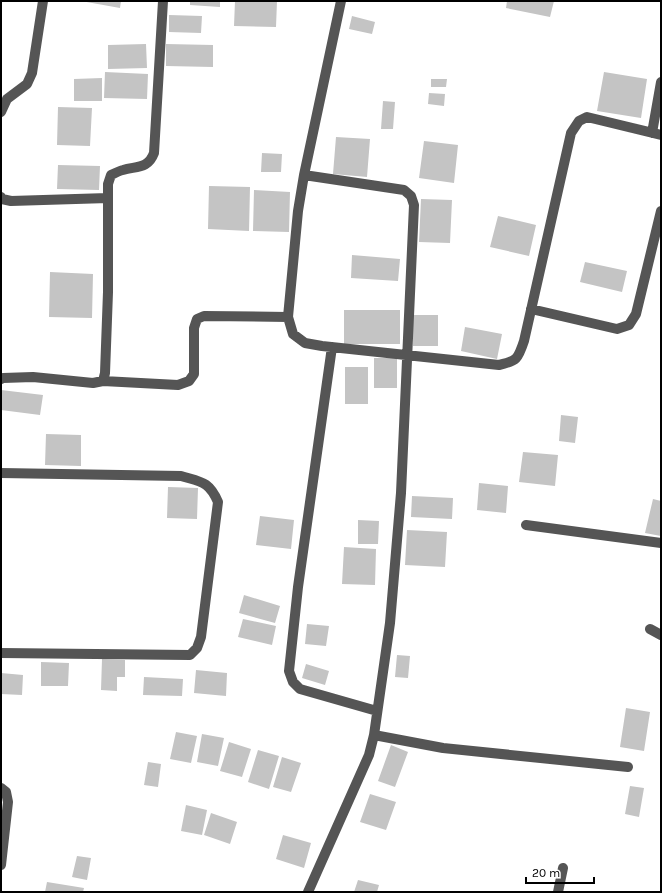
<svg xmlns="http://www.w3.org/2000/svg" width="662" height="893" viewBox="0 0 662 893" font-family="Karla,sans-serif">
  <rect width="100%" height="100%" fill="#fff"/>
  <path fill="#c4c4c4" d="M 81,1 L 121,1 L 120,8 Z
    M 190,1 L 220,1 L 220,7 L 190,5 Z
    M 235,1 L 277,1 L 276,27 L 234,26 Z
    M 507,1 L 554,1 L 550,17 L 506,8 Z
    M 169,15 L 202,16 L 201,33 L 169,32 Z
    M 352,16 L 375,22 L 372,34 L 349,29 Z
    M 146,44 L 147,68 L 108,69 L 108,45 Z
    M 166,44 L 213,45 L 213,67 L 166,66 Z
    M 105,72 L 148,74 L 147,99 L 104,98 Z
    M 604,72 L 647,79 L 641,118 L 597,111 Z
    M 102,78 L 102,101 L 74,101 L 74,79 Z
    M 431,79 L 447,79 L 446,87 L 431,87 Z
    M 429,93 L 445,94 L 444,106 L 428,104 Z
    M 383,101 L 395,102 L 393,129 L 381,129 Z
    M 58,107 L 92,108 L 90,146 L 57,145 Z
    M 336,137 L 370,139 L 367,177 L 333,174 Z
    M 424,141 L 458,145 L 454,183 L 419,178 Z
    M 262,153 L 282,154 L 281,172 L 261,172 Z
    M 58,165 L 100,166 L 99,190 L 57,189 Z
    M 209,186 L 250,187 L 249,231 L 208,229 Z
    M 254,190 L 290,192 L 289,232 L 253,231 Z
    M 421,199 L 452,200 L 450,243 L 419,242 Z
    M 498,216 L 536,225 L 529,256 L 490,247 Z
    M 352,255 L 400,259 L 398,281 L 351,278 Z
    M 585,262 L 627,271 L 622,292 L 580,282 Z
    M 50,272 L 93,274 L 92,318 L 49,317 Z
    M 344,310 L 400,310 L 400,344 L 344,344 Z
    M 413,315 L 438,315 L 438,346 L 413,346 Z
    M 465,327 L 502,334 L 497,359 L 461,351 Z
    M 374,358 L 397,358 L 397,388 L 374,388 Z
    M 345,367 L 368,367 L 368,404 L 345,404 Z
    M 1,390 L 43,395 L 40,415 L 1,410 Z
    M 561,415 L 578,417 L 575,443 L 559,441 Z
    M 46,434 L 81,435 L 81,466 L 45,465 Z
    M 523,452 L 558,455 L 555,486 L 519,482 Z
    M 479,483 L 508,486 L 506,513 L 477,510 Z
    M 168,487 L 198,488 L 197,519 L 167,518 Z
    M 412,496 L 453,498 L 452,519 L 411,517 Z
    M 653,499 L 661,501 L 661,536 L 645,533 Z
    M 260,516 L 294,520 L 291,549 L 256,545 Z
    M 358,520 L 379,521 L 378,544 L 358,544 Z
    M 407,530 L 447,532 L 445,567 L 405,565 Z
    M 344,547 L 376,549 L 375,585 L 342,584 Z
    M 244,595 L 280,606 L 275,623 L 239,613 Z
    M 243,619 L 276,626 L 272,645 L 238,637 Z
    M 307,624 L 329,626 L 326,646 L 305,644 Z
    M 397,655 L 410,656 L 408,678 L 395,677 Z
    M 102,659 L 125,660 L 125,677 L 117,677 L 117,691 L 101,690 Z
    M 41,662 L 69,663 L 68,686 L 41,686 Z
    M 306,664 L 329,671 L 325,685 L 302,678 Z
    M 196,670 L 227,673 L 226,696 L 194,693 Z
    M 1,673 L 23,675 L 22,695 L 1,694 Z
    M 144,677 L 183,679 L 182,696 L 143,695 Z
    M 626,708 L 650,712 L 644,751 L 620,747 Z
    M 176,732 L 197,736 L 191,763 L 170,759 Z
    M 202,734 L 224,738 L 218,766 L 197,762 Z
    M 229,742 L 251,749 L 242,777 L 220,771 Z
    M 391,745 L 408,752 L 395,787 L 378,781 Z
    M 258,750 L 279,756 L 269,789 L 248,782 Z
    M 282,757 L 301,763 L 291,792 L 273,787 Z
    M 148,762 L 161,764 L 158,787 L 144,785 Z
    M 630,786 L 644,788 L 639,817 L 625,814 Z
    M 370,794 L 396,802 L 386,830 L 360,822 Z
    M 186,805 L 207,810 L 202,835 L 181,831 Z
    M 211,813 L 237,822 L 230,844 L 204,835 Z
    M 283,835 L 311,843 L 304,868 L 276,859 Z
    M 77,856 L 91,858 L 87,880 L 72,877 Z
    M 358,880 L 379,885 L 377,892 L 354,892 Z
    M 47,882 L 84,888 L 83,892 L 45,892 Z"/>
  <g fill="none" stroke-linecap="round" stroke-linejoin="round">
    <path stroke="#555" stroke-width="10" d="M 341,1 L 304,175 L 298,211 L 288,317 L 293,334 L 305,343 L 322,346 L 499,365 C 517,361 518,359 524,341 L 571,133 L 579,121 L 587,117 L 661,135
      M 1,112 L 7,99 L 27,84 L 32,73 L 43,1
      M 652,133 L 661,82
      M 304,175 L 404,190 L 411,196 L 414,205 L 401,493 L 390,623 L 374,735 L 369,755 L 308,892
      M 1,197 L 2,199 L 11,201 L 108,198
      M 531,309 L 617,329 L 629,325 L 636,314 L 661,211
      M 332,347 L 298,587 L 289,671 L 293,682 L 300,689 L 377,711
      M 1,379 L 3,378 L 33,377 L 93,383 L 103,381 L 105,373 L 108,292 L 108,184 L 111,175 C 115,173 119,171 123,170 C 137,166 148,169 154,153 L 163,1
      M 103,381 L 178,385 L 189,381 L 194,374 L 194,328 L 197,319 L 204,316 L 288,317
      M 1,473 L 181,476 C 201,482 209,481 218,502 L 201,637 L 197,648 L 190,655 L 1,653
      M 526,525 L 661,543
      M 650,629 L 661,635
      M 374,735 L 443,748 L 628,767
      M 1,788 L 6,792 L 8,802 L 1,865
      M 558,892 L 563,868"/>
  </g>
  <rect width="662" height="893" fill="none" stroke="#000000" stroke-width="4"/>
  <path d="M526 877v6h68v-6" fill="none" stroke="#000000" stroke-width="2"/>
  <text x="532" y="877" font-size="12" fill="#000000" stroke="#ffffff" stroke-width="3" paint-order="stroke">20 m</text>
</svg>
